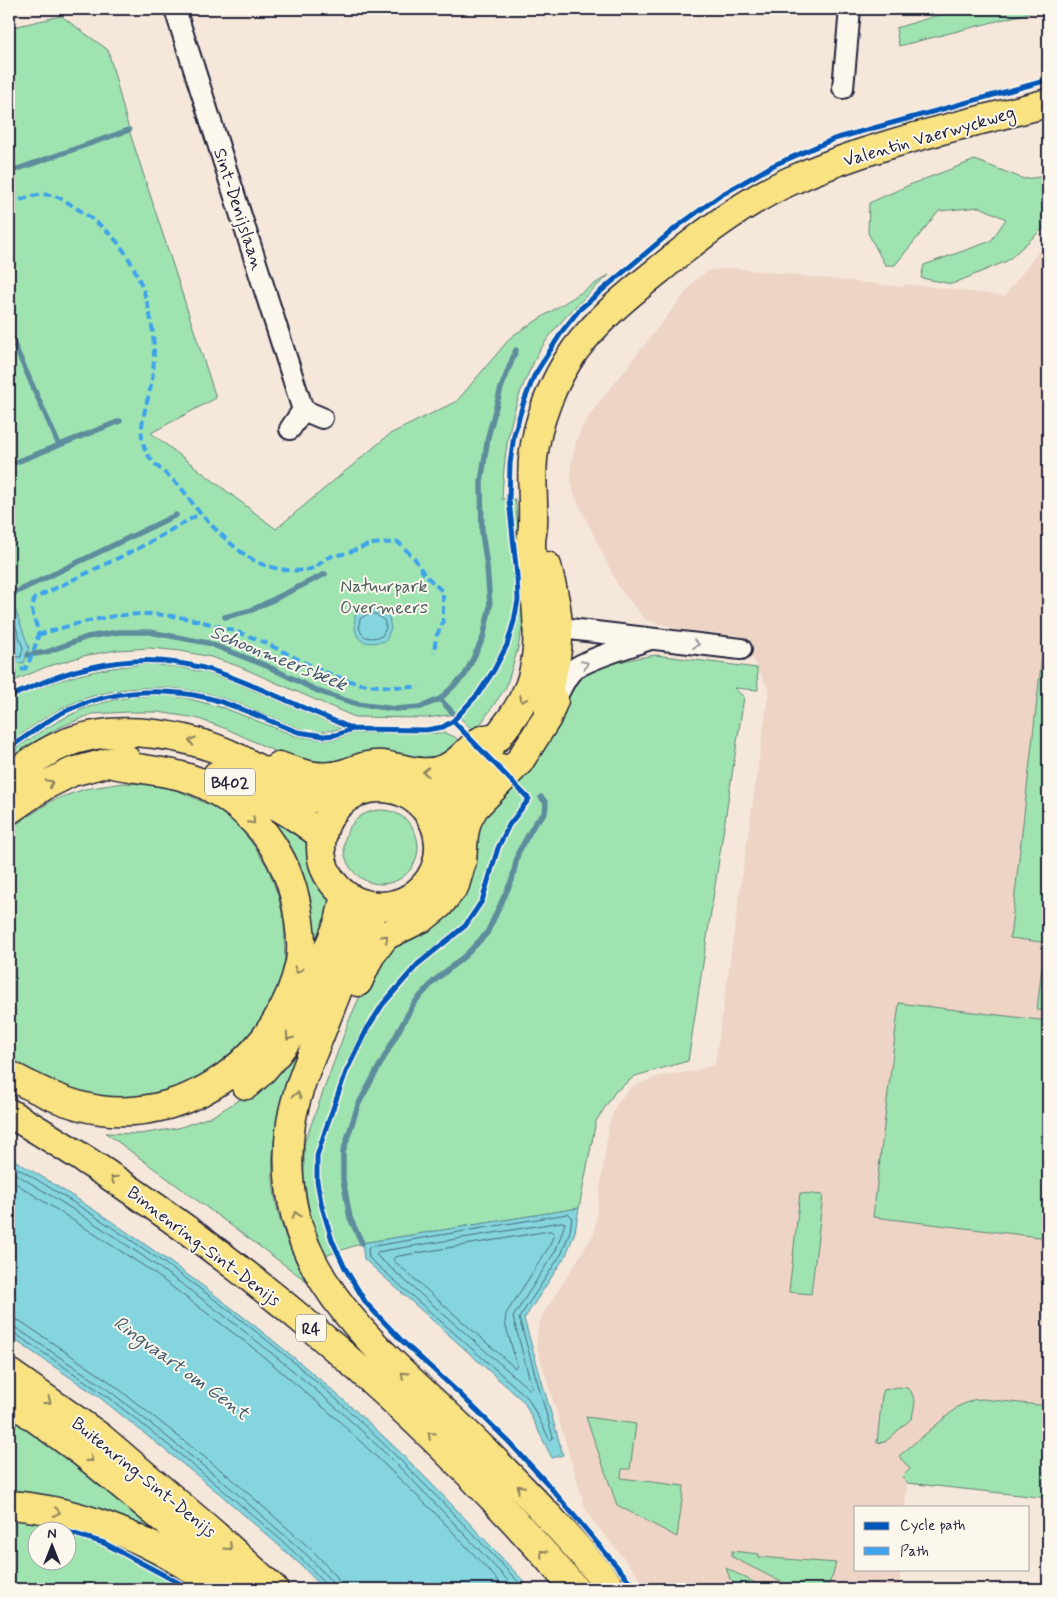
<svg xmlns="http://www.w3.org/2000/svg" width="1057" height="1598" viewBox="0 0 1057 1598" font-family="Mynerve,sans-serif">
  <rect width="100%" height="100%" fill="#f5e7da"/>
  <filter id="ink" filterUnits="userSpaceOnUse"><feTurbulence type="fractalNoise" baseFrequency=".02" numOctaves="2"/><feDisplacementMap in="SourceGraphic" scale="10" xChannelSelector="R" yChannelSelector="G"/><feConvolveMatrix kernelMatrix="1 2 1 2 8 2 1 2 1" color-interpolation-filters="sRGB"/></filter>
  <g filter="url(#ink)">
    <path fill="#eed4c5" d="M 1048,239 L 1048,1498 L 907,1483 L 905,1507 L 856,1507 L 856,1569 L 900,1569 L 900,1589 L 649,1589 L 593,1521 L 585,1507 L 537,1347 L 537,1332 L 543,1314 L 594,1234 L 609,1124 L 617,1103 L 631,1087 L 659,1076 L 695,1071 L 715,1064 L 769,690 L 741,636 L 680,629 L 646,620 L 619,588 L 574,494 L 571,479 L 571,466 L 576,442 L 582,427 L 591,413 L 697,278 L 711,270 L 732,268 L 902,287 L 907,284 L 1005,296 Z"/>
    <path fill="#9fe4b0" stroke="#608376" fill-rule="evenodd" d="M 958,9 L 1044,9 L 899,46 L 896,28 Z
      M 61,16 L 108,50 L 129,130 L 216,398 L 151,433 L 276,529 L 390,434 L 457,401 L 512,336 L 609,275 C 584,297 560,320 541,348 C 536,355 533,365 529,372 C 509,414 504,454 502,499 L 515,499 L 524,575 L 525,613 L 518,648 L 506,687 L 475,732 L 456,714 L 426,718 L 355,717 L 238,666 L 211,657 L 181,651 L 150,648 L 117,650 L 83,656 L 46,667 L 9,683 L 9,28 Z
      M 975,160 L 1024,179 L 1040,177 L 1048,163 L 1048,224 L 1007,261 L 952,284 L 921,278 L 924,265 L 991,241 L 1006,219 L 980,207 L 939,211 L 895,265 L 885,265 L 868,233 L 869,203 L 914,183 Z
      M 1048,603 L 1048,943 L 1010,938 Z
      M 656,655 L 757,668 L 758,690 L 734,688 L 744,697 L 688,1061 L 635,1076 L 615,1092 L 596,1121 L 579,1208 L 362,1243 L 325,1256 L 316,1232 L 308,1205 L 304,1177 L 304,1144 L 350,1018 L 377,960 L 409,933 L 469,836 L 579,677 C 602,664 630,659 656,655 Z
      M 150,664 L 178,667 L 207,673 L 232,681 L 341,728 C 327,733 313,732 299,728 C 269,717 240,702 209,694 C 157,682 100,686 53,713 C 38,722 23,733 9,743 L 9,701 C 55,679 99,667 150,664 Z
      M 165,695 L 186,698 L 224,708 L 296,736 L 324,740 L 336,739 L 353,733 L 445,733 L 455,737 L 462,745 L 442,758 L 327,766 L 285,756 L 227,729 L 196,718 L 158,712 L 127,712 L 92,714 L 58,728 L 27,746 L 9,760 L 9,754 L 12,751 C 67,713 97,696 165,695 Z
      M 123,783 L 158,785 L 179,791 L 214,807 L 237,824 L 252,843 L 268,868 L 278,895 L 284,921 L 285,963 L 272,1010 L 221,1068 L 153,1098 L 111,1101 L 68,1091 L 9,1067 L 9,829 L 53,800 L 85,789 Z
      M 237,797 L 313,840 C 312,863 319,881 336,897 L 300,998 L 230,1083 L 307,933 Z
      M344 847a37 37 0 1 1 74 0a37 37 0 1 1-74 0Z
      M 1044,949 L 1048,949 L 1048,1011 L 1037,1010 Z
      M 899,1003 L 1048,1021 L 1048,1238 L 873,1217 Z
      M 305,1038 C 281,1093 263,1152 278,1212 C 284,1236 294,1258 305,1280 L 106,1133 L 140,1134 L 178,1128 L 213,1116 L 247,1095 Z
      M 800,1193 L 823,1195 L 811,1294 L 789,1292 Z
      M 897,1387 L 907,1388 L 911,1391 L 915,1402 L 912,1418 L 885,1442 L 877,1443 L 882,1395 L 884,1390 Z
      M 982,1399 L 1048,1406 L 1048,1498 L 907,1483 L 902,1477 L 910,1469 L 899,1456 L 959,1406 L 973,1400 Z
      M 9,1412 L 84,1467 L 203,1566 L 9,1498 Z
      M 586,1417 L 636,1424 L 630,1469 L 622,1469 L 621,1478 L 684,1486 L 677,1537 L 617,1505 Z
      M 9,1516 L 69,1525 L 158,1562 L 202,1589 L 9,1589 ZM 38,1530 L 68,1530 L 68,1560 L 38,1560 Z
      M 732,1551 L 759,1554 L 759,1557 L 836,1563 L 832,1577 L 826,1589 L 795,1589 L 732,1557 Z
      M 726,1568 L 767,1589 L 740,1589 L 730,1579 Z"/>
    <path fill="#84d5dd" stroke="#5d8d9c" d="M 9,592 L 29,648 L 24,663 L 9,662 Z
      M 367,609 L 377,609 L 389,617 L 391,628 L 386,641 C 361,646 353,641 355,615 Z
      M 9,1157 C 129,1228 243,1311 348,1404 C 413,1461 472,1526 531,1589 L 324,1589 L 300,1564 L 220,1494 L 99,1397 L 9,1336 Z
      M 579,1208 L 575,1232 L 566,1255 L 524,1319 L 563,1455 L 552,1458 L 524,1402 L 364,1259 L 362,1243 Z"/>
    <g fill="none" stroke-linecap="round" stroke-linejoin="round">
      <path stroke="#496a7c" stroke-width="1" d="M 9,606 L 23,648 L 21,657 L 9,657
        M 368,614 L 376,614 L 384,620 L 386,628 L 382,636 C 366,641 357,636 360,619 Z
        M 9,1163 C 126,1232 247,1317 347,1409 C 409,1467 467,1527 525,1589
        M 9,1170 C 127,1240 238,1321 341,1412 C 403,1467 459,1529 516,1589
        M 9,1179 L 147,1268 L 252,1347 L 337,1419 L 435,1513 L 506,1589
        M 569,1214 L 572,1217 L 570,1231 L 562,1253 L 519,1318 L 553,1437 L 550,1440 L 528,1398 L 369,1258 L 368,1249 L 370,1247 Z
        M 562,1222 L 565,1223 L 556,1250 L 513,1317 L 532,1388 L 530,1390 L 376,1255 L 378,1252 Z
        M 551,1231 L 554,1234 L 549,1247 L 506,1314 L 505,1323 L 517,1365 L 515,1368 L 393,1260 L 395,1257 Z
        M 9,1318 L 20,1321 L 110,1382 L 232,1479 L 313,1551 L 337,1577 L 341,1589
        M 9,1326 L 16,1328 L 106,1388 L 227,1485 L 308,1556 L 331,1581 L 333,1589
        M 9,1332 L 14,1333 C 43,1353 73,1372 102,1393 C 131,1414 325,1569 327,1589"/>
      <path stroke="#5d8d9c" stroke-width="5.5" d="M 9,172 L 129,130
        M 9,333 L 59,445
        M 9,465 L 120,421
        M 10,595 L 176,515
        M 225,617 L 252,610 L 325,574
        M 28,655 L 47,652 L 87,637 L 119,632 L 150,632 L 208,643 L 267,666 L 320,692 L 357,704 L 395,709 L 421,707 L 440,699 L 465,675 L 483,638 L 490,606 L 487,566 L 482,533 L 481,482 L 488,437 L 501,388 L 516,350
        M 440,699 L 454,714
        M 362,1243 L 350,1218 L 343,1179 L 343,1152 L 358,1105 L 414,1003 L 434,981 L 466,955 L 487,933 L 512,880 L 518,853 L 535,823 L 545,813 L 546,803 L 541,797"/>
      <defs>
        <path id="street" d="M 175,9 L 303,410 L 290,429
          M 843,88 L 850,9
          M 303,410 L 322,418
          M 544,626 L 741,649
          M 548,705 C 560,697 562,680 573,670 C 586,659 632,646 650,639"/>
        <path id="primary" d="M 545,700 C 549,684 555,667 557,650 C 561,621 554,594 547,566
          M321 847a59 59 0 1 1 118 0a59 59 0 1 1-118 0Z
          M 407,794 C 414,794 422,795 428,793 C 451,787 473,766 487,749 C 504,729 519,711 529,687 C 546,641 533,591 531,544 C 531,537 533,530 533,523 C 534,501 531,481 533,459 C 537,421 553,381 575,350 C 599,318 629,294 660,269 C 700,236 741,204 788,182 C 870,144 960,126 1048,103
          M 437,831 L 439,820 L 452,806 L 500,768"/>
        <path id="highway" d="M 279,766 C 301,774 323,781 346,773 C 360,768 367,764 383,765 C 405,768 424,778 446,768 C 461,762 471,745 482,740 C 487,738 493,738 498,737
          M 217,775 C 254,794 290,810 322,836
          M 9,777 C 25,766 42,753 61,745 C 116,722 186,733 238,758 C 271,775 302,796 338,805
          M 9,810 L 44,786 L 72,772 L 125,758
          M 377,906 L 363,927 C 348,963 334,999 320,1035 C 308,1064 296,1092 291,1123 C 269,1278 386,1352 482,1448 C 527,1493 572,1539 612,1589
          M 358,982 L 370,956 L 385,936 L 424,917 L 439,905 L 455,885 L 462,861 L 464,834 L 467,821 L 474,808 L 519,762 L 547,718 L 554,700
          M 9,1075 C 38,1090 66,1105 100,1110 C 194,1122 281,1053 300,962 C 302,950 301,934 299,921 C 292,863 262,817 211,788 C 180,770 143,771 109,763
          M 246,1085 L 260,1073 L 279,1051 L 296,1028 L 339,922 L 345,895
          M 9,1113 C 221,1237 415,1403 575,1589
          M 9,1373 L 100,1437 L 215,1535 L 274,1589
          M 9,1399 L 83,1453 L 167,1522 L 243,1589
          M 9,1505 C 83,1510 161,1543 219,1589"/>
      </defs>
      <use href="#street" stroke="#22223b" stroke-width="24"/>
      <use href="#primary" stroke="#22223b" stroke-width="31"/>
      <use href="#highway" stroke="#22223b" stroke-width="31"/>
      <use href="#street" stroke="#fbf7ec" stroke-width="20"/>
      <use href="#primary" stroke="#f8e281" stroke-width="28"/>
      <use href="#highway" stroke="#f8e281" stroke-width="28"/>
      <path stroke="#3ea2ec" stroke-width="4" stroke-dasharray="8 4" stroke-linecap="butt" d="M 9,204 C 50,188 53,192 88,216 C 99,224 110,233 119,244 C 147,281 159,334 152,380 C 149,399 138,425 143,443 C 148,464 169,474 182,489 C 188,496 193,505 200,513 C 218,532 246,562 271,567 C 283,570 301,573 313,568 C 319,565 325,558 332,556 C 335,555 339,555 343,554 C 351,552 359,548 368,545 C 377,543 388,543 398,542 L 415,559 L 424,574 L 443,592 L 443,622 L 436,637 L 434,653
        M 38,635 C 73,624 109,614 146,614 C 180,614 222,626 254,638 C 290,653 323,676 362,684 C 381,687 400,687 419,687
        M 9,672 L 25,669 C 29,664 37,642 38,636 C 39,621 27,616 35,598 L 139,548 L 194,517 L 200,512"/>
      <defs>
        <path id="cycleway" d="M 9,697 C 34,686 60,674 87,668 C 117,661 148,658 178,663 C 211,667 242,681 272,694 C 299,706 326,717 353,729
          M 453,721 L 529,799 L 509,825 L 498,848 L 482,901 L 465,926 L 418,964 L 383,1004 L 367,1029 L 346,1072 L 326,1128 L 317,1156 L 317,1181 L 322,1207 L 332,1240 L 345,1268 L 366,1303 L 401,1340 L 459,1393 L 509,1442 L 545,1481 L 636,1589
          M 9,748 C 24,738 40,726 56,716 C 102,691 158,686 208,698 C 239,706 268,721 298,732 L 324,736 L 335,735 L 353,729 L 426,730 L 443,727 L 453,721 L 478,694 L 494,670 L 507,645 L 514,621 L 518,600 L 517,576 L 509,500 L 510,464 L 514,435 L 523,404 L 534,376 L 563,330 L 580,309 L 614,280 L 678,226 L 721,195 L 774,165 L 834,139 L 1048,80
          M 68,1532 L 104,1543 L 190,1589"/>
      </defs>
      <use href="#cycleway" stroke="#fbf7ec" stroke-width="8"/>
      <use href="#cycleway" stroke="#0057b8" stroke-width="5"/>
    </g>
    <defs><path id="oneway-chevron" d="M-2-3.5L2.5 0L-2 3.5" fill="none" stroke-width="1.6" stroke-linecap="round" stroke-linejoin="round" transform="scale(1.25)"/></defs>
    <g stroke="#99979c">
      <use href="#oneway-chevron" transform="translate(696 644) rotate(7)"/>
      <use href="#oneway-chevron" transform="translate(585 664) rotate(-26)"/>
    </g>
    <g stroke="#8d825e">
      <use href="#oneway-chevron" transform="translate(523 699) rotate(116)"/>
      <use href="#oneway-chevron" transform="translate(192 741) rotate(-164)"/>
      <use href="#oneway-chevron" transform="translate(426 772) rotate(177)"/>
      <use href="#oneway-chevron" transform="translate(50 783) rotate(-27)"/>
      <use href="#oneway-chevron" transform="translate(252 821) rotate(46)"/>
      <use href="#oneway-chevron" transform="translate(385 938) rotate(-43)"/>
      <use href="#oneway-chevron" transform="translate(298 970) rotate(106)"/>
      <use href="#oneway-chevron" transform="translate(289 1037) rotate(125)"/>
      <use href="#oneway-chevron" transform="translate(297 1095) rotate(-77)"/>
      <use href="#oneway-chevron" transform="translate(114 1179) rotate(-147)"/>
      <use href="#oneway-chevron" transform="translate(296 1215) rotate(-104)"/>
      <use href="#oneway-chevron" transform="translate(404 1375) rotate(-137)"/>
      <use href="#oneway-chevron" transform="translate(48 1401) rotate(36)"/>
      <use href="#oneway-chevron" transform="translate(431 1435) rotate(-137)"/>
      <use href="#oneway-chevron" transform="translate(90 1459) rotate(39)"/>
      <use href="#oneway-chevron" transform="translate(520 1488) rotate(-134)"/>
      <use href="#oneway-chevron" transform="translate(57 1512) rotate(11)"/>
      <use href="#oneway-chevron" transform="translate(229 1547) rotate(43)"/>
      <use href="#oneway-chevron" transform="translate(543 1553) rotate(-132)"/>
    </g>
  </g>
  <g text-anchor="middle" stroke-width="4" stroke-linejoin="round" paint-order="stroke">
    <g fill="#fbf7ec" stroke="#636270" stroke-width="1">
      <rect x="205" y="768.5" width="50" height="27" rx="4"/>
      <rect x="296" y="1314.5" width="30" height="27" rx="4"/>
    </g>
    <g font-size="16" font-weight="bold" fill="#22223b">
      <text x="230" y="788">B402</text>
      <text x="311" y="1334">R4</text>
    </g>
    <g font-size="18" fill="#22223b" stroke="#fbf7ec">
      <text transform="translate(929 136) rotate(-16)" y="6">Valentin Vaerwyckweg</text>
      <text transform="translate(239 209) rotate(72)" y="6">Sint-Denijslaan</text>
      <text transform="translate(204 1246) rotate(37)" y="6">Binnenring-Sint-Denijs</text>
      <text transform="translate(144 1477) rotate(39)" y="6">Buitenring-Sint-Denijs</text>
    </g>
    <g font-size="18" fill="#485c5e" stroke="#fbf7ec">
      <text x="384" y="592">Natuurpark<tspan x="384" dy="21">Overmeers</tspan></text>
    </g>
    <g font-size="19" font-style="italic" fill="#3f586c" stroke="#fbf7ec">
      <text transform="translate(279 657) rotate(22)" y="7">Schoonmeersbeek</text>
      <text transform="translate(182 1367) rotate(36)" y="7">Ringvaart om Gent</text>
    </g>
  </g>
  <rect width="1057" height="1598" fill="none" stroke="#fbf7ec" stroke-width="30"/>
  <rect x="15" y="15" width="1027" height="1568" fill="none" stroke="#22223b" stroke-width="2" filter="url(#ink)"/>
  <rect x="854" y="1506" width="175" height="65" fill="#fbf7ec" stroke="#a4a2a5"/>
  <rect x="864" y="1522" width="25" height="8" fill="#0057b8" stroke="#a4a2a5"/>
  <text x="900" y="1530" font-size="15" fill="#22223b">Cycle path</text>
  <rect x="864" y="1547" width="25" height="8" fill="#3ea2ec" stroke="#a4a2a5"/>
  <text x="900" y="1556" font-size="15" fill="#22223b">Path</text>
  <g transform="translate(52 1546)"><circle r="24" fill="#fbf7ec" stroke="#a4a2a5"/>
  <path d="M0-4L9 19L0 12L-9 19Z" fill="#22223b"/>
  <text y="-8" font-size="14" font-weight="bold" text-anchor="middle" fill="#22223b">N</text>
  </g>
</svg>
